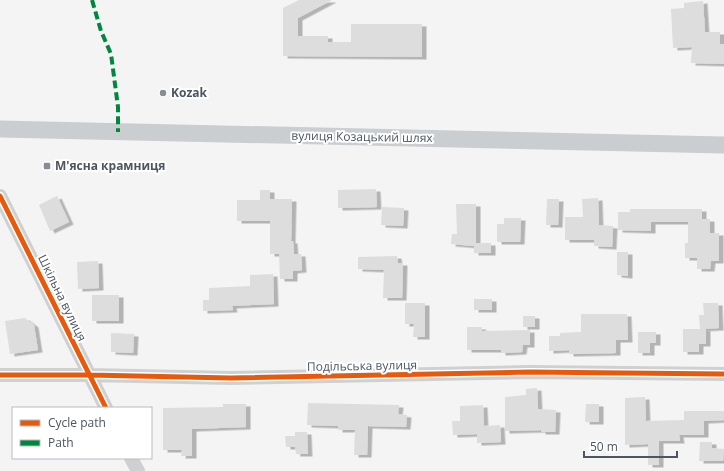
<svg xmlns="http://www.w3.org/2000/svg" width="724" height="471" viewBox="0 0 724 471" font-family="'Open Sans',sans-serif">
  <defs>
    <filter id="shadow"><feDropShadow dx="4.5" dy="2.5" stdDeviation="0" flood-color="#0004"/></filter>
  </defs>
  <rect width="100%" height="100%" fill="#f4f4f4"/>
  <path fill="#ddddde" filter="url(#shadow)" d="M 299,0 L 332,0 L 298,18 L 298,36 L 328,36 L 328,42 L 351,42 L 351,24 L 422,24 L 422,57 L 283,56 L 283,8 Z
    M 703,1 L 705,32 L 720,32 L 720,44 L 724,44 L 724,64 L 691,63 L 692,47 L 673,48 L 671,9 L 684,8 L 684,3 Z
    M 376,189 L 377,207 L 338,208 L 338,190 Z
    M 260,190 L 270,190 L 270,199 L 292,199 L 291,241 L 293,241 L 294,254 L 301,254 L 302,270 L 293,271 L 293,279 L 280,279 L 279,254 L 270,254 L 270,221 L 237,221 L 237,200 L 260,200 Z
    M 57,196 L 69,222 L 50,231 L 39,205 Z
    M 598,198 L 599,225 L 613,226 L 612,247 L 594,246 L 594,240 L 565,240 L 565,217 L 583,217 L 582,199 Z
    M 547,199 L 559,199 L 558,225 L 546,225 Z
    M 456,204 L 476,204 L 476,243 L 491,243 L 491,253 L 474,253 L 474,246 L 451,244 L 452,234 L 457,234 Z
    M 382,207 L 404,208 L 403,226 L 381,225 Z
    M 630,209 L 702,209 L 702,219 L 710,219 L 710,233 L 719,233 L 719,261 L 711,261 L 710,269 L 697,269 L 697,258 L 685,258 L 685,243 L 688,243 L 688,222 L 651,222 L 651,231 L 618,230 L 618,212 L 630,212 Z
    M 504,218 L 521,218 L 520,242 L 497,242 L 497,224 L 504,224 Z
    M 617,252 L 628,252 L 628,276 L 617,275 Z
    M 397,256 L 398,263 L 403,263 L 402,298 L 383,298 L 384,270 L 358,269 L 358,257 Z
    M 98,261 L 99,288 L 78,289 L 77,262 Z
    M 273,274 L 274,304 L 232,306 L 233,310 L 203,311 L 203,300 L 209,300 L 209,288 L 250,286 L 250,275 Z
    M 92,295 L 119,295 L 119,321 L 92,321 Z
    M 474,299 L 492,299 L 492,310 L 474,310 Z
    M 405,303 L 425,303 L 425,337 L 413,337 L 414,324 L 405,324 Z
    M 703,303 L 718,303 L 719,328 L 700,329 L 699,315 L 704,315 Z
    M 581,314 L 627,314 L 628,340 L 616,340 L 616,353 L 569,354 L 569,350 L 549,351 L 549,336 L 560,336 L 560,333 L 581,332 Z
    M 523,316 L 535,316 L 535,327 L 523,327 Z
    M 25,318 L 34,325 L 38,350 L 10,354 L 5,321 Z
    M 467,327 L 482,327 L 482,331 L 530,330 L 530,345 L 523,345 L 522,352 L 501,353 L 501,350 L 467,350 Z
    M 683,329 L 706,329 L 706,344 L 699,344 L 699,352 L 683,352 Z
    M 638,332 L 656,332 L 656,343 L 650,343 L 650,353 L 638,353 Z
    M 111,333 L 134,334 L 133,353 L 111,352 Z
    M 537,388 L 538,409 L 556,410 L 555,432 L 541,432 L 541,430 L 505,431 L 505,397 L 526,395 L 526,389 Z
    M 645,397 L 646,421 L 684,420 L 684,411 L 724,411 L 724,420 L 704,421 L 704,435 L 679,435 L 680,441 L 659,441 L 659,465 L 648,465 L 648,444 L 625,445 L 625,398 Z
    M 308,403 L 399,405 L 398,414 L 407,415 L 406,427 L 368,426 L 367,455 L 354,455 L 355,430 L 338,430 L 338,426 L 307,425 Z
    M 223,404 L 246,404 L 246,427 L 192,429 L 192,456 L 181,456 L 182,450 L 163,450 L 163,408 L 223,407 Z
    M 586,404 L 599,404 L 599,422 L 585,422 Z
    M 483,405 L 484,426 L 500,425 L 501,442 L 477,443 L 477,434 L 453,435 L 452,421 L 460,421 L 460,406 Z
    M 295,432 L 307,432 L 308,454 L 296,454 L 295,447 L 286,447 L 285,436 L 295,436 Z
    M 700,442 L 712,442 L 712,448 L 724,449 L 723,461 L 699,461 Z"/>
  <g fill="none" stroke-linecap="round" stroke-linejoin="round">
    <path stroke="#ced0d2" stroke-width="14" d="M 0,196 L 106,408
      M 0,375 L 89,375 L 231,378 L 529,372 L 724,374
      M 131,458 L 138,471"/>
    <path stroke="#caced1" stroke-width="17" d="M 0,129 L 724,145"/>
    <path stroke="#00873e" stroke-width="4" stroke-dasharray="8 4" stroke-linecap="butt" d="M 92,0 L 101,31 L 111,54 L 118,107 L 118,132"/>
    <defs>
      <path id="cycleway" d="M 0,196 L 106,408
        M 0,375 L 89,375 L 231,378 L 529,372 L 724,374"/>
    </defs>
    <use href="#cycleway" stroke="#fff" stroke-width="8"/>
    <use href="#cycleway" stroke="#e8590c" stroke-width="5"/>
  </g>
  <g fill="#868d94" stroke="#fff" stroke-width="1.5">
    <circle cx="163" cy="93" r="4"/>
    <rect x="43" y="162" width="8" height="8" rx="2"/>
  </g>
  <g text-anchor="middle" stroke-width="4" stroke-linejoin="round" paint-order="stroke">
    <g font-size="12" font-weight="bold" fill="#4a5661" stroke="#fff" text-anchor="start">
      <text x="171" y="97">Kozak</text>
      <text x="55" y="170">М'ясна крамниця</text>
    </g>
    <g font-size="12" fill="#4a5661" stroke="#fff">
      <text transform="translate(362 137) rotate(1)" y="4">вулиця Козацький шлях</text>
      <text transform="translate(62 298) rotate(64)" y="4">Шкільна вулиця</text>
      <text transform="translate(362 366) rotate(-1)" y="4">Подільська вулиця</text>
    </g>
  </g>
  <rect x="12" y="407" width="140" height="52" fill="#ffffff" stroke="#b7bbc0"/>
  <rect x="20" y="420" width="20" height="6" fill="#e8590c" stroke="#b7bbc0"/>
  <text x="48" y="427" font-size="12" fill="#4a5661">Cycle path</text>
  <rect x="20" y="440" width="20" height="6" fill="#00873e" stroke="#b7bbc0"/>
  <text x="48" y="447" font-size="12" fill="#4a5661">Path</text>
  <path d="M584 451v6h93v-6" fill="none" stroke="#4a5661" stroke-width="2"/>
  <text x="590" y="451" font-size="12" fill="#4a5661" stroke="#ffffff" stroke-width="3" paint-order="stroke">50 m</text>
</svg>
